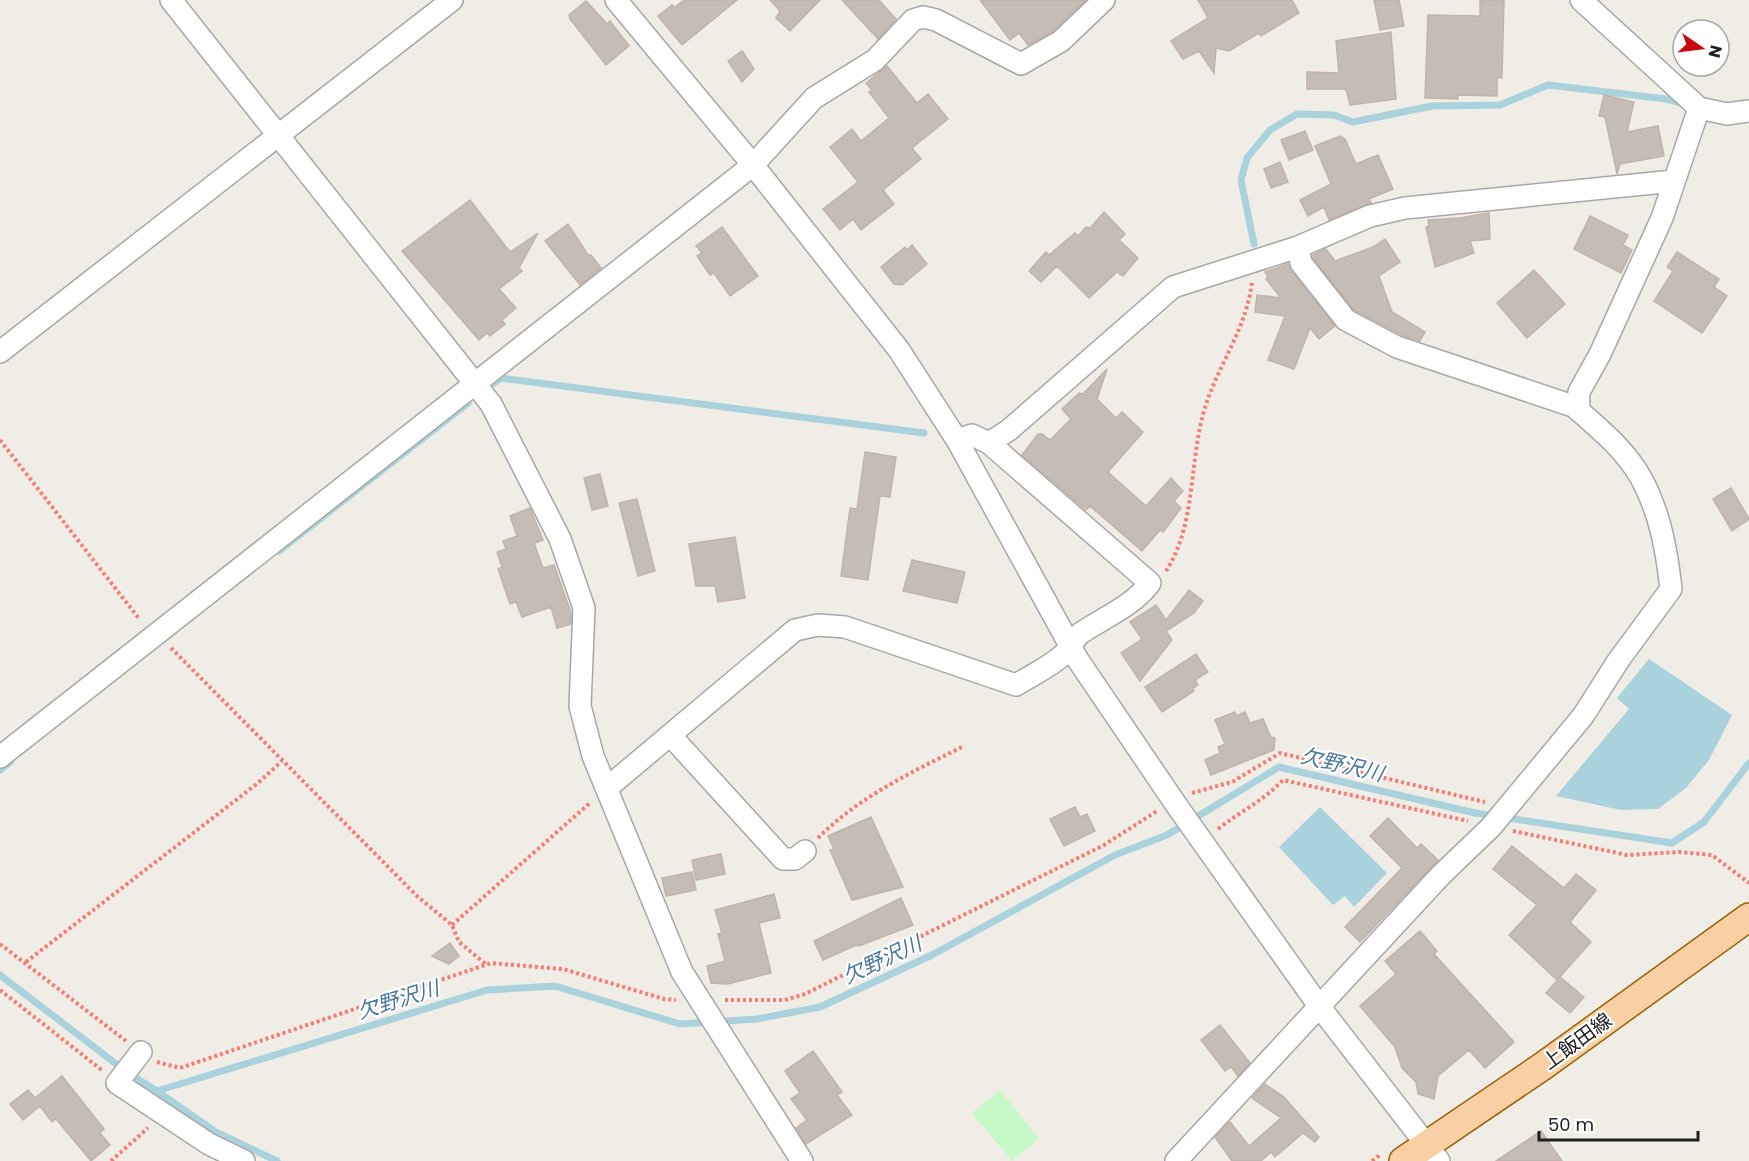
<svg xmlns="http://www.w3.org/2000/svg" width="1749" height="1161" viewBox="0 0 1749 1161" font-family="Poppins,'Noto Sans JP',sans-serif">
  <rect width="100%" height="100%" fill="#f0ede7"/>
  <path fill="#c6f8c8" d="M 1000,1090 L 1039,1139 L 1012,1161 L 972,1113 Z"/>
  <path fill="#a9d2dc" d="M 1649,659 L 1732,715 L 1709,760 L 1686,788 L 1658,809 L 1621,810 L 1556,796 L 1629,709 L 1617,698 Z
    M 1320,807 L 1387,873 L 1354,907 L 1345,896 L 1333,905 L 1279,847 Z"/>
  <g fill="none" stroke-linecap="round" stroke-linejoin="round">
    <path stroke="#a9d2dc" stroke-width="7" d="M 1254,244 L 1241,180 L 1247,158 L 1270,130 L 1297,114 L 1334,115 L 1353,122 L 1432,106 L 1500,105 L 1548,85 L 1666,99 L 1685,104
      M 494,383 L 501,378 L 924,433
      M 279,551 L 468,403
      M 0,770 L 11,761
      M 0,975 L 128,1073 L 157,1091 L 487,990 L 555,986 L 680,1024 L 757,1019 L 820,1007 L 930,956 L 1115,855 L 1167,835 L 1279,767 L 1475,813 L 1672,843 L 1704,822 L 1749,763
      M 157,1091 L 216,1132 L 277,1161"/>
  </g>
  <path fill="#c5bcb6" stroke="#c1b3a9" stroke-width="1.5" d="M 684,0 L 737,0 L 682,45 L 658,16 L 672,5 L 675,7 Z
    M 770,0 L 820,0 L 790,31 L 776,18 L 780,11 Z
    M 842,0 L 879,0 L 896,19 L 878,39 Z
    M 980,0 L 1086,0 L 1053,31 L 1028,45 L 1019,33 L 1010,40 Z
    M 1198,0 L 1292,0 L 1299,13 L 1261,36 L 1259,33 L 1229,51 L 1216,48 L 1214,73 L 1199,51 L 1183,59 L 1171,41 L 1208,18 Z
    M 1374,0 L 1399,0 L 1404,26 L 1380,30 Z
    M 1480,0 L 1504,0 L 1502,78 L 1497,78 L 1497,96 L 1458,95 L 1458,99 L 1425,98 L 1428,15 L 1480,16 Z
    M 586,1 L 607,24 L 610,21 L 629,46 L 606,65 L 570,19 L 569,15 Z
    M 1391,32 L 1396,99 L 1350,105 L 1346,89 L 1307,89 L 1307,72 L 1339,73 L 1336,41 Z
    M 742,51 L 754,69 L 742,82 L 728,61 Z
    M 887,66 L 917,103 L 928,94 L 948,119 L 912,148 L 921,159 L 883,190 L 894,204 L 861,230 L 853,219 L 840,230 L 823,209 L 858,182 L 830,147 L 852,129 L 861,141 L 889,118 L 869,92 L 872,90 L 866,83 Z
    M 1604,95 L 1634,102 L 1627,132 L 1658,126 L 1664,156 L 1620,164 L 1617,174 L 1605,117 L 1599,116 Z
    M 1305,131 L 1313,150 L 1289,160 L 1281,140 Z
    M 1340,136 L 1345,139 L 1356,164 L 1378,155 L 1393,189 L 1369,199 L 1371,203 L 1329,220 L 1324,207 L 1308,216 L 1300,200 L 1331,184 L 1315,146 Z
    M 1280,162 L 1288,182 L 1271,188 L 1264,169 Z
    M 470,200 L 510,252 L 538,233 L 519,268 L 522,271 L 499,289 L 516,308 L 502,320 L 505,324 L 490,336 L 487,333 L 479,340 L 402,251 Z
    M 1104,212 L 1125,234 L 1119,240 L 1138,258 L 1123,276 L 1117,272 L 1089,298 L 1057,266 L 1041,282 L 1029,271 L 1046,252 L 1049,255 L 1075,233 L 1078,236 L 1086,227 L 1090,228 Z
    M 1489,213 L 1490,239 L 1470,241 L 1474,253 L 1435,267 L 1426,227 L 1429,226 L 1428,220 L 1460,218 Z
    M 1590,216 L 1628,235 L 1623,245 L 1632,250 L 1621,273 L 1574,249 Z
    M 568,224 L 588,255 L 591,255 L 601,268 L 580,285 L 545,241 Z
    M 722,227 L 758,276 L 730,296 L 714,273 L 710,275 L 697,256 L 702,253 L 696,246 Z
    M 1385,239 L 1400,262 L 1379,276 L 1392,312 L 1425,332 L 1420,341 L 1402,335 L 1354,310 L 1313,258 L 1313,255 L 1326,249 L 1335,261 L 1373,247 Z
    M 912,245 L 927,264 L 902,285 L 894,284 L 881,267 L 905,247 L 907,250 Z
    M 1677,252 L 1719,279 L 1714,287 L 1727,296 L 1702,333 L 1654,301 L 1673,271 L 1667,267 Z
    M 1288,264 L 1335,326 L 1319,339 L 1310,328 L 1294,369 L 1268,360 L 1285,316 L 1255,312 L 1257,295 L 1281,298 L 1266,279 L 1268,277 L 1265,272 Z
    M 1534,270 L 1565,304 L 1527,338 L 1497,303 Z
    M 1107,369 L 1097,399 L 1116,418 L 1122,412 L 1143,432 L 1108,472 L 1146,506 L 1171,478 L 1183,491 L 1174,501 L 1181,508 L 1163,532 L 1160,530 L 1142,551 L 1090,506 L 1086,510 L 1022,455 L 1038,434 L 1042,434 L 1050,440 L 1071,419 L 1062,409 L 1079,393 L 1083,394 Z
    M 865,452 L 896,457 L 890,497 L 880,496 L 868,580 L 841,576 L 850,508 L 857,509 Z
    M 600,474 L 608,506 L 592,510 L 584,478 Z
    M 1731,488 L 1749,519 L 1732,531 L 1713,499 Z
    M 637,499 L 655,571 L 638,576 L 619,503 Z
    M 530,508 L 543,540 L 534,543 L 543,568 L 554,565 L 571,613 L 571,624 L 557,628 L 551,607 L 522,617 L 516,602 L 510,604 L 498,569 L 502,567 L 497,552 L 506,549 L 503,541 L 517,536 L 510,516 Z
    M 735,537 L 745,598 L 718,602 L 715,586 L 696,586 L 689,544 Z
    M 912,560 L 965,572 L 957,603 L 903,591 Z
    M 1189,590 L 1203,601 L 1194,613 L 1166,631 L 1172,640 L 1140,681 L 1121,653 L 1142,639 L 1130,622 L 1156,605 L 1166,620 Z
    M 1196,654 L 1208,672 L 1195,680 L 1198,685 L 1193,688 L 1194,691 L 1162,712 L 1145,687 Z
    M 1235,712 L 1236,716 L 1245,712 L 1250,723 L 1263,719 L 1271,737 L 1275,738 L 1274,750 L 1211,775 L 1205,760 L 1220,753 L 1218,747 L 1225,744 L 1215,720 Z
    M 1075,807 L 1080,817 L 1087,814 L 1095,831 L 1064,846 L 1050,819 Z
    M 871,817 L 903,887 L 852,900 L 830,850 L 834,849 L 828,836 Z
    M 1388,818 L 1417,848 L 1421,844 L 1438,860 L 1360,942 L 1345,927 L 1402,868 L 1370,836 Z
    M 1512,846 L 1564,888 L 1576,874 L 1596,890 L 1570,922 L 1591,942 L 1557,980 L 1509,935 L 1537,905 L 1493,869 Z
    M 721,854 L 725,874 L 696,880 L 692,860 Z
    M 692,872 L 696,890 L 666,896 L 662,878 Z
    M 774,894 L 780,918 L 759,923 L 771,973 L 728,984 L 711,983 L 707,966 L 725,961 L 718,934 L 722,933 L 715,910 Z
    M 901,898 L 913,925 L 859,946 L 856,945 L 823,960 L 814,941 Z
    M 1420,931 L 1437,951 L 1434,954 L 1514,1042 L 1485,1068 L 1469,1050 L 1438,1076 L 1434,1099 L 1418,1094 L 1416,1082 L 1402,1068 L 1395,1047 L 1360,1006 L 1396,974 L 1385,961 Z
    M 450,943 L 459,956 L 449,964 L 432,956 Z
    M 1560,977 L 1584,997 L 1570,1013 L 1546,993 Z
    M 1220,1025 L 1250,1063 L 1238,1076 L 1231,1067 L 1225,1071 L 1201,1040 Z
    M 813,1051 L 842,1092 L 837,1095 L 852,1115 L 806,1144 L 796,1128 L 807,1120 L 791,1099 L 800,1093 L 785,1071 Z
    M 62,1076 L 104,1129 L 100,1133 L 110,1145 L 91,1161 L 56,1119 L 52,1122 L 40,1106 L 23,1120 L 10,1104 L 28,1090 L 35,1098 Z
    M 1265,1084 L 1284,1097 L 1319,1137 L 1315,1142 L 1303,1133 L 1275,1157 L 1271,1152 L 1261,1161 L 1232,1161 L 1215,1137 L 1230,1122 L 1249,1146 L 1281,1118 L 1252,1098 Z
    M 1541,1131 L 1562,1161 L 1496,1161 Z"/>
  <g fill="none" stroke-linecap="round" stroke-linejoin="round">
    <defs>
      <path id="minor" d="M 171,0 L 491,404 L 560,539 L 584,608 L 580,706 L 593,756 L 682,972 L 802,1161
        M 616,0 L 753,165 L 899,350 L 957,440 L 1078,660 L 1177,806 L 1319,1006 L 1439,1161
        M 1581,0 L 1699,108 L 1727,114 L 1749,111
        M 1298,247 L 1301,263 L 1346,320 L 1397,347 L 1570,405 L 1579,404
        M 0,352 L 452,0
        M 957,440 L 972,435 L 989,443 L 1009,430 L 1173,287 L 1298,247 L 1370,216 L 1405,208 L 1674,181
        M 671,736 L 783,859 L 795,859 L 805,851
        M 0,757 L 753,165 L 814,98 L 875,60 L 913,20 L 923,17 L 936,20 L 1021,64 L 1061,41 L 1104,0
        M 607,788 L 795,630 L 818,625 L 845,627 L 1016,685 C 1032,675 1050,667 1064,654 C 1071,648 1074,638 1081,633 C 1105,617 1133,606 1150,583 L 989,443
        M 141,1052 L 117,1083 L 209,1144 L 244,1161
        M 1176,1161 L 1441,875 L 1491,827 L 1583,716 L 1618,661 L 1671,589 C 1667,552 1660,512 1641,478 C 1626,451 1601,430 1578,410 L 1579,392 L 1600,354 L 1662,218 L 1699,108"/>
      <path id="major" d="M 1403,1161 L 1543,1066 L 1749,917"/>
    </defs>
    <use href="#minor" stroke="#a7a7a7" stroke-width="24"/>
    <use href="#major" stroke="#966105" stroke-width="30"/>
    <path stroke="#f57b73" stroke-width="4" stroke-dasharray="3 3" stroke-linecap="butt" d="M 0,440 L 140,620
      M 1166,571 C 1196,525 1189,463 1204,411 C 1217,366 1246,331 1252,282
      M 171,648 L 418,897 L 452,925 L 459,942 L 487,965
      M 1192,793 L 1232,782 L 1280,753 L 1485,802
      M 1218,829 C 1241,811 1263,801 1283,780 L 1468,821
      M 1513,831 L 1627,855 L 1680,852 L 1712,855 L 1749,883
      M 818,838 C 860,796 912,772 964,746
      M 452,925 L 591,802
      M 0,944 L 126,1041
      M 26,962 L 258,783 L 282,761
      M 0,990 L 103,1071
      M 725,1000 L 785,1000 L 805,994 L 1104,845 L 1157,811
      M 157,1062 L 180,1068 L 491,963 L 563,969 L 664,999 L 676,1000
      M 111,1161 L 148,1128
      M 1372,1161 L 1381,1154"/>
    <use href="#minor" stroke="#fff" stroke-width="21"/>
    <use href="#major" stroke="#f9d0a3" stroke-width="27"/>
  </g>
  <g text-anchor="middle" stroke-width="4.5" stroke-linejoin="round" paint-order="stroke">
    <g font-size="20" fill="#202020" stroke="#fff">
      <text transform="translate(1577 1041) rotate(-36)" y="7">上飯田線</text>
    </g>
    <g font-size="21" font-style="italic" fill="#49779d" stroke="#fff">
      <text transform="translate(1342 765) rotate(13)" y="7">欠野沢川</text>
      <text transform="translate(882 960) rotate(-25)" y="7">欠野沢川</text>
      <text transform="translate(398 1000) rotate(-17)" y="7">欠野沢川</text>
    </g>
  </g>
  <g transform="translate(1701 48) rotate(104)"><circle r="28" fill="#ffffff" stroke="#a6a6a6" stroke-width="1.5"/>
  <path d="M0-4.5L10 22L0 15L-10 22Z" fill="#c9070f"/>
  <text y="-9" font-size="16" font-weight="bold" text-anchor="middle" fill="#202020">N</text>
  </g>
  <path d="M1539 1131v9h159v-9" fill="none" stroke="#202020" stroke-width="3"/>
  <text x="1548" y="1131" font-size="18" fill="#202020" stroke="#ffffff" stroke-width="4.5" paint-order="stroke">50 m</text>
</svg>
